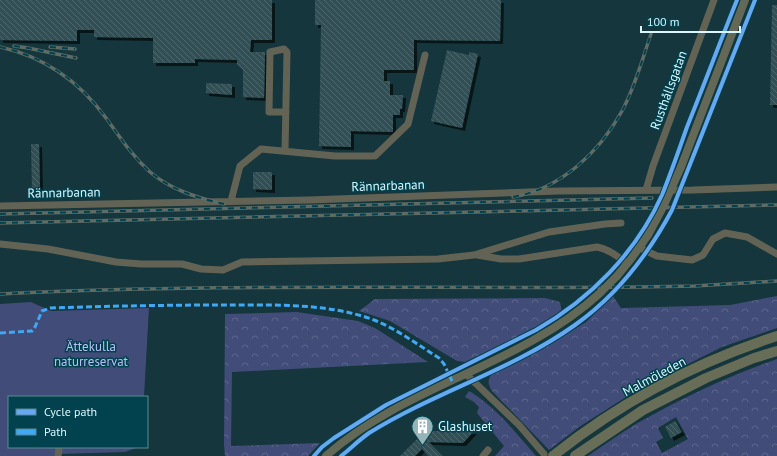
<svg xmlns="http://www.w3.org/2000/svg" width="777" height="456" viewBox="0 0 777 456" font-family="'PT Sans',sans-serif">
  <defs>
    <pattern id="forest-crowns" width="20" height="18" patternUnits="userSpaceOnUse"><rect width="20" height="18" fill="#414c79"/><path d="M2 6a3 3 0 1 1 6 0M12 15a3 3 0 1 1 6 0" fill="none" stroke="#5c668d"/></pattern>
    <pattern id="building-back-hatch" width="6" height="6" patternUnits="userSpaceOnUse"><rect width="6" height="6" fill="#304f55"/><path d="M-1 5l2 2M0 0l6 6M5-1l2 2" fill="none" stroke="#4d696e"/></pattern>
    <filter id="shadow"><feDropShadow dx="3" dy="3" stdDeviation="0" flood-color="#0009"/></filter>
  </defs>
  <rect width="100%" height="100%" fill="#14363c"/>
  <path fill="url(#forest-crowns)" fill-rule="evenodd" d="M 613,296 L 621,308 L 730,305 L 777,296 L 777,328 L 722,347 L 640,388 L 579,427 L 549,450 L 492,391 C 488,384 487,380 492,374 L 554,342 L 586,322 Z
    M 545,298 L 560,302 L 562,313 L 535,329 L 465,362 L 457,361 L 390,321 L 359,311 L 375,299 Z
    M 297,312 L 358,321 L 375,328 L 428,362 L 232,372 L 231,446 L 320,443 L 308,456 L 225,456 L 224,445 L 225,314 Z
    M 777,359 L 777,456 L 588,456 C 604,445 619,434 636,424 C 681,398 728,376 777,359 ZM 676,417 L 688,439 L 662,453 L 656,442 L 663,438 L 658,428 Z
    M 469,391 C 496,407 516,433 536,456 L 495,456 L 504,446 L 477,413 L 479,407 L 474,402 L 465,397 Z"/>
  <path fill="#414c79" d="M 31,302 L 51,311 L 149,308 L 144,397 L 9,397 L 9,447 L 139,447 L 125,452 L 60,454 L 60,456 L 0,456 L 0,304 Z"/>
  <path fill="url(#building-back-hatch)" filter="url(#shadow)" d="M 0,0 L 272,0 L 272,40 L 251,40 L 250,52 L 265,52 L 264,98 L 243,97 L 243,70 L 237,64 L 237,60 L 195,59 L 195,63 L 153,63 L 153,38 L 94,37 L 94,30 L 77,30 L 77,41 L 0,40 Z
    M 315,0 L 501,0 L 500,41 L 414,40 L 414,70 L 384,70 L 384,81 L 390,81 L 390,95 L 403,95 L 402,109 L 400,109 L 400,115 L 393,115 L 393,132 L 351,131 L 351,147 L 319,146 L 321,25 L 315,25 Z
    M 772,5 L 777,5 L 777,105 L 770,105 Z
    M 447,50 L 469,55 L 469,52 L 478,54 L 462,128 L 431,121 Z
    M 206,83 L 232,84 L 232,95 L 206,93 Z
    M 31,144 L 39,144 L 40,190 L 32,191 Z
    M 253,172 L 272,172 L 272,190 L 253,189 Z
    M 675,421 L 682,432 L 671,438 L 665,427 Z
    M 422,431 L 474,431 L 463,443 L 429,442 L 443,456 L 428,456 L 422,449 L 415,456 L 400,456 L 422,434 Z"/>
  <g fill="none" stroke-linecap="round" stroke-linejoin="round">
    <path stroke="#626355" stroke-width="7" d="M 285,151 L 287,52 L 284,49 L 270,52 L 269,112 L 286,112
      M 646,190 L 653,166 L 714,0
      M 231,201 L 240,166 L 261,149 L 335,156 L 375,156 L 408,124 L 425,55
      M 0,206 L 309,200 L 559,191 L 693,190 L 777,187
      M 0,244 L 48,249 L 116,262 L 141,264 L 182,264 L 201,269 L 223,270 L 242,262 L 438,259 L 474,255 L 549,232 L 605,224 L 621,223
      M 640,248 L 657,256 L 692,260 L 703,255 L 713,239 L 725,233 L 747,237 L 777,254
      M 477,255 L 501,259 L 519,259 L 597,247 C 608,249 618,256 627,264
      M 467,375 L 519,425 L 544,454
      M 58,456 L 59,449
      M 483,456 L 488,450"/>
    <path stroke="#646957" stroke-width="8" d="M 681,167 L 745,0
      M 617,276 L 631,259 L 648,235
      M 326,456 C 405,385 521,366 600,293"/>
    <path stroke="#686d58" stroke-width="10" d="M 553,456 C 619,403 697,362 777,336
      M 575,456 L 643,410 L 706,378 L 754,358 L 777,351"/>
    <defs>
      <path id="rail" d="M 14,46 L 28,48 L 76,58
        M 0,47 C 45,57 79,81 106,118 C 120,137 132,156 150,172 C 171,190 198,198 224,204
        M 50,47 L 75,49
        M 513,197 C 560,189 599,153 622,111 C 635,87 642,60 651,34
        M 0,214 L 652,198
        M 0,223 L 777,205
        M 0,294 C 213,283 426,289 639,287 L 695,286 L 777,281"/>
    </defs>
    <use href="#rail" stroke="#5f6b65" stroke-width="3.5"/>
    <use href="#rail" stroke="#02424e" stroke-width="2" stroke-dasharray="6" stroke-linecap="butt"/>
    <path stroke="#646957" stroke-width="8" d="M 648,235 L 663,207 L 681,167
      M 600,293 L 617,276"/>
    <path stroke="#3fa9f5" stroke-width="3" stroke-dasharray="6 3" stroke-linecap="butt" d="M 0,333 L 32,331 L 35,327 L 42,311 L 50,308 C 109,306 168,305 226,305 C 274,305 329,303 374,320 C 397,329 418,345 439,358 L 444,364 L 452,381"/>
    <defs>
      <path id="cycleway" d="M 314,456 L 322,447 L 334,438 L 386,405 L 536,330 C 590,299 636,253 662,195 C 671,173 679,150 687,127 C 704,85 720,42 737,0
        M 341,456 C 350,449 359,440 369,433 C 435,392 512,370 575,325 C 616,296 649,253 672,210 L 755,0"/>
    </defs>
    <use href="#cycleway" stroke="#02424e" stroke-width="6"/>
    <use href="#cycleway" stroke="#66a8f1" stroke-width="4"/>
  </g>
  <defs>
    <symbol id="building-pin" viewBox="-11 -11 22 30"><path d="M0 17L-7.5 6A9.5 9.5 0 1 1 7.5 6Z" fill="#95b3b9" stroke="#02424e"/><path d="M-4-6H4V6H1V3H-1V6H-4ZM-2.5-4.3h1.7v1.8h-1.7ZM.8-4.3h1.7v1.8H.8ZM-2.5-1h1.7V.8h-1.7ZM.8-1h1.7V.8H.8Z" fill="#fff"/></symbol>
  </defs>
  <g fill-rule="evenodd">
    <use href="#building-pin" x="410" y="414" width="25" height="34"/>
  </g>
  <g text-anchor="middle" stroke-width="3" stroke-linejoin="round" paint-order="stroke">
    <g font-size="13" fill="#daf6fd" stroke="#02424e">
      <text transform="translate(668 90) rotate(-70)" y="5">Rusthållsgatan</text>
      <text transform="translate(388 185) rotate(-2)" y="5">Rännarbanan</text>
      <text transform="translate(64 192) rotate(-1)" y="5">Rännarbanan</text>
      <text transform="translate(654 376) rotate(-28)" y="5">Malmöleden</text>
    </g>
    <g font-size="13" fill="#b6c0f6" stroke="#02424e">
      <text x="91" y="351">Ättekulla<tspan x="91" dy="15">naturreservat</tspan></text>
    </g>
    <g font-size="13" fill="#daf6fd" stroke="#02424e" text-anchor="start">
      <text x="438" y="431">Glashuset</text>
    </g>
  </g>
  <rect x="8" y="396" width="140" height="52" fill="#02424e" stroke="#588a94"/>
  <rect x="16" y="409" width="20" height="6" fill="#66a8f1" stroke="#588a94"/>
  <text x="44" y="416" font-size="12" fill="#daf6fd">Cycle path</text>
  <rect x="16" y="429" width="20" height="6" fill="#3fa9f5" stroke="#588a94"/>
  <text x="44" y="436" font-size="12" fill="#daf6fd">Path</text>
  <path d="M641 26v6h99v-6" fill="none" stroke="#daf6fd" stroke-width="2"/>
  <text x="647" y="26" font-size="12" fill="#daf6fd" stroke="#02424e" stroke-width="3" paint-order="stroke">100 m</text>
</svg>
